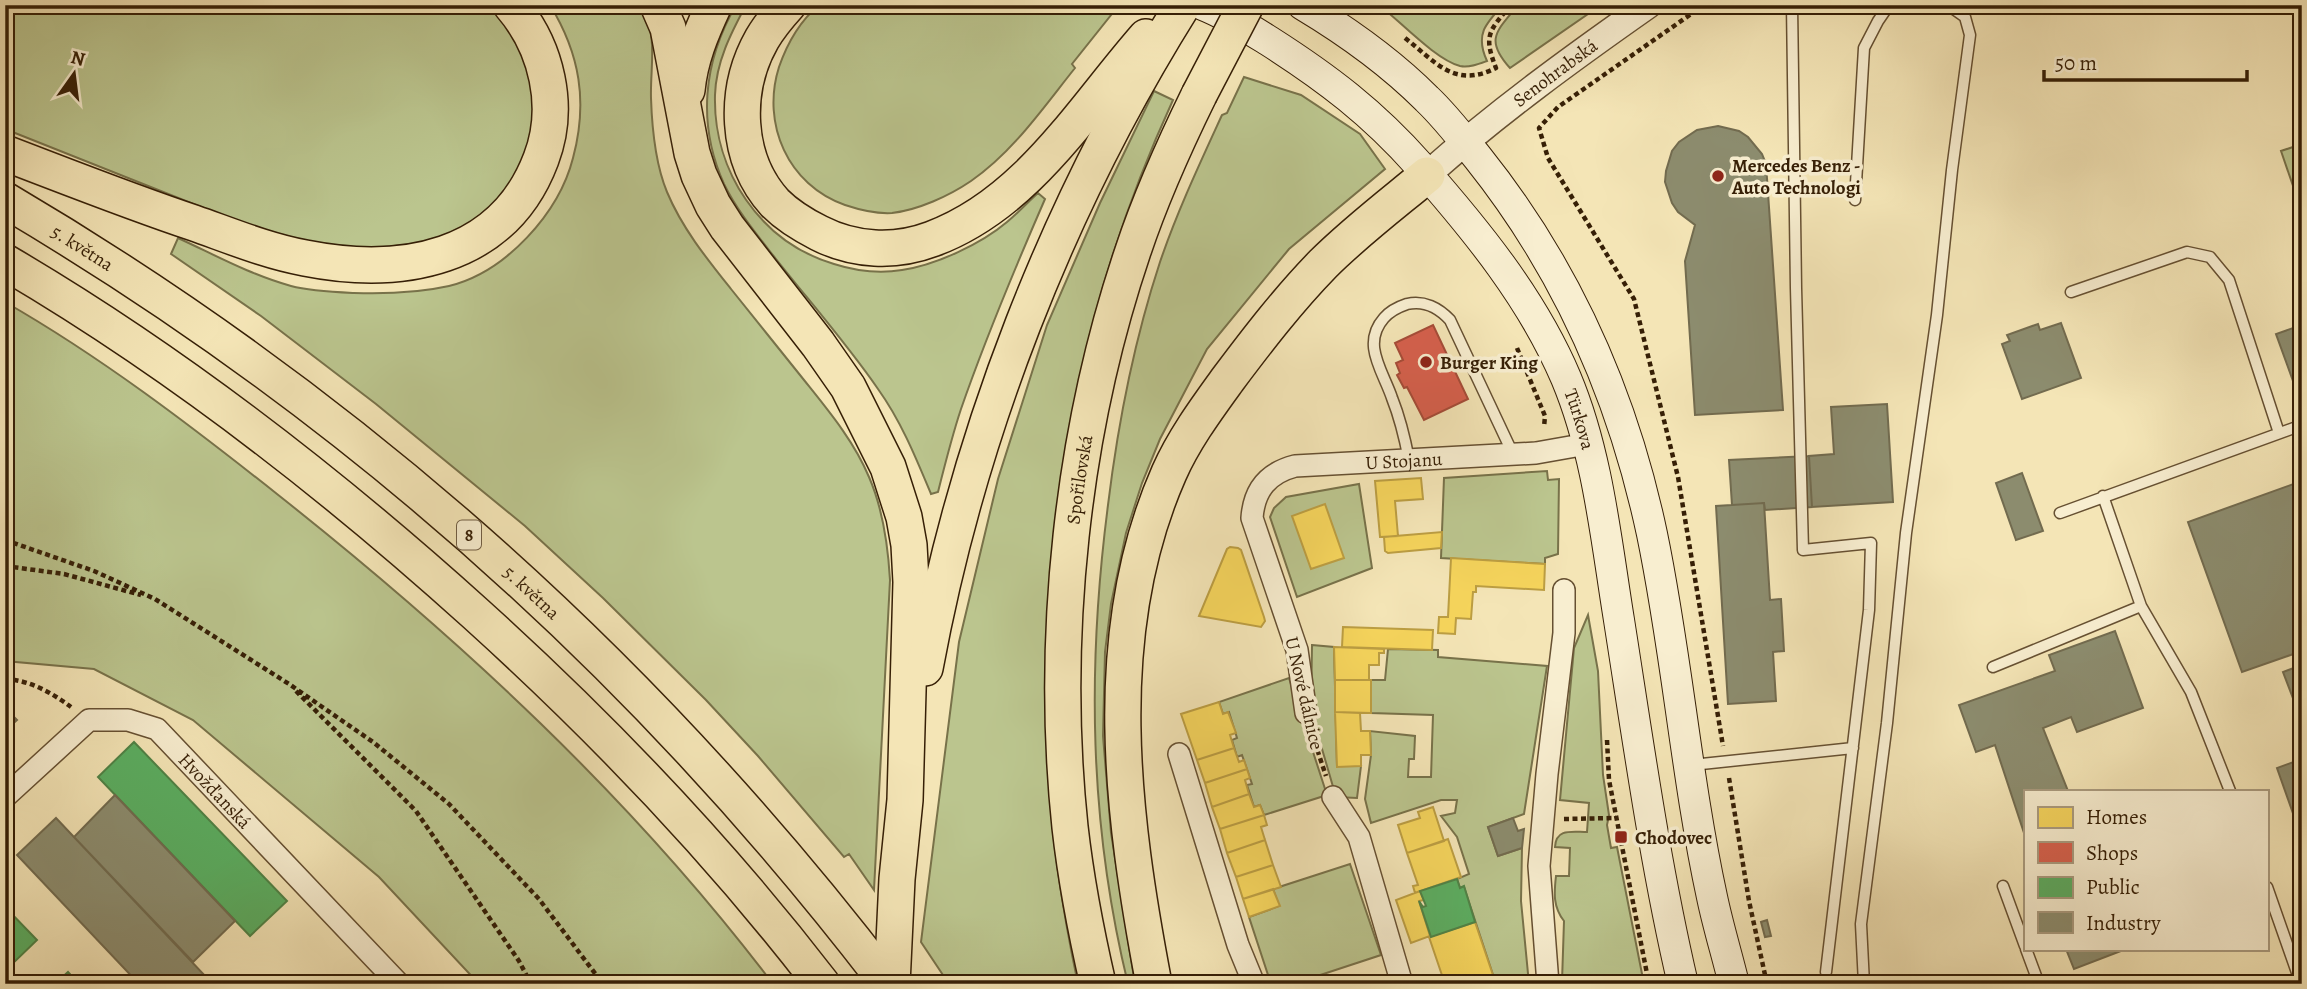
<svg xmlns="http://www.w3.org/2000/svg" width="2307" height="989" viewBox="0 0 2307 989" font-family="Alegreya,serif">
  <rect width="100%" height="100%" fill="#f4e5b6"/>
  <filter id="stains"><feTurbulence type="fractalNoise" baseFrequency=".00286" numOctaves="4"/><feColorMatrix values="0 0 0 0 .2 0 0 0 0 .09 0 0 0 0 .02 0 0 0 .5 -.17"/></filter>
  <radialGradient id="worn" r=".72"><stop offset=".6" stop-color="#630" stop-opacity="0"/><stop offset="1" stop-color="#630" stop-opacity=".3"/></radialGradient>
  <path fill="#bbc58e" stroke="#78724a" stroke-width="2" d="M 5,5 L 493,5 L 525,50 L 537,124 L 509,193 L 446,241 L 373,248 L 323,247 L 264,232 L 5,129 Z
    M 550,5 L 640,5 C 659,34 650,66 651,98 C 652,129 655,163 667,192 C 682,228 707,259 731,289 C 755,319 780,350 804,380 C 828,410 854,441 869,477 C 883,509 888,545 890,580 L 874,890 L 849,854 L 844,857 L 758,756 L 706,700 L 603,598 L 525,526 L 376,404 L 261,316 L 171,254 L 178,238 C 215,255 251,275 291,286 C 310,291 333,292 354,293 C 385,294 418,293 449,286 C 506,272 559,213 573,158 C 588,102 580,54 550,5 Z
    M 736,5 L 746,5 C 731,33 716,62 715,95 C 713,171 760,242 834,264 C 856,271 879,274 902,270 C 936,265 981,244 1007,222 C 1018,213 1028,202 1038,193 L 1045,199 C 1015,268 986,337 961,409 C 952,436 945,464 938,492 L 931,494 C 916,458 901,421 878,389 C 847,344 810,302 776,259 C 758,236 737,211 724,184 C 697,124 703,62 736,5 Z
    M 819,5 L 1119,5 L 1072,64 L 1075,68 C 1043,108 1013,152 971,181 C 949,196 918,210 892,213 C 876,214 860,210 845,205 C 788,185 761,124 779,67 C 787,44 800,21 819,5 Z
    M 1379,5 L 1503,5 C 1485,24 1475,35 1487,61 C 1479,64 1469,68 1460,66 C 1436,60 1400,21 1379,5 Z
    M 1518,5 L 1601,5 L 1510,68 C 1484,39 1497,31 1518,5 Z
    M 1244,77 L 1301,95 L 1360,134 L 1385,169 L 1289,249 L 1207,349 L 1160,439 L 1142,483 L 1126,533 L 1111,604 L 1105,652 L 1103,736 L 1111,833 L 1135,984 L 1128,984 C 1089,824 1087,667 1108,505 C 1118,423 1134,341 1160,262 C 1177,212 1200,163 1222,115 L 1227,113 Z
    M 1154,91 L 1173,100 C 1113,231 1073,372 1057,516 C 1052,554 1053,593 1052,632 C 1050,669 1047,706 1047,743 C 1049,824 1061,904 1078,984 L 949,984 L 921,942 L 959,642 L 998,479 L 1047,325 L 1100,203 Z
    M 2302,144 L 2302,212 L 2281,151 Z
    M 5,302 C 101,357 190,425 277,494 C 459,638 632,798 773,984 L 479,984 L 379,877 L 193,720 L 94,669 L 5,661 Z
    M 1547,471 L 1548,480 L 1559,479 L 1558,554 L 1545,558 L 1545,564 L 1441,558 L 1444,478 Z
    M 1359,484 L 1372,568 L 1297,597 L 1270,517 L 1274,508 L 1286,497 Z
    M 1588,615 L 1598,671 L 1603,775 L 1609,815 L 1607,825 L 1611,848 L 1617,847 L 1644,984 L 1562,982 L 1564,921 C 1553,907 1554,893 1556,876 L 1569,876 L 1570,848 L 1555,847 C 1556,828 1572,832 1587,832 L 1589,803 L 1560,800 L 1574,648 Z
    M 1312,645 L 1334,647 L 1337,766 L 1361,766 L 1357,798 L 1336,797 L 1311,711 Z
    M 1388,649 L 1438,650 L 1438,657 L 1547,666 L 1524,814 L 1488,827 L 1498,856 L 1522,848 L 1521,901 L 1529,984 L 1496,984 L 1464,887 L 1460,888 L 1457,879 L 1469,874 L 1457,837 L 1441,816 L 1455,813 L 1457,800 L 1441,800 L 1371,823 L 1365,799 L 1371,755 L 1370,731 L 1415,736 L 1414,759 L 1409,759 L 1408,777 L 1431,777 L 1433,715 L 1371,713 L 1371,680 L 1385,680 Z
    M 1289,678 L 1327,795 L 1264,815 L 1260,805 L 1254,807 L 1247,785 L 1252,784 L 1242,755 L 1237,757 L 1232,740 L 1237,738 L 1229,712 L 1223,714 L 1219,702 Z
    M 1350,864 L 1381,955 L 1293,984 L 1271,984 L 1249,917 L 1279,906 L 1273,889 Z"/>
  <path fill="#f6d55c" stroke="#bc9e42" stroke-width="2" d="M 1421,478 L 1423,499 L 1395,501 L 1398,536 L 1380,537 L 1375,481 Z
    M 1325,504 L 1344,558 L 1311,569 L 1292,516 Z
    M 1442,532 L 1441,548 L 1388,553 L 1385,551 L 1384,537 Z
    M 1230,547 L 1238,548 L 1241,550 L 1264,617 L 1265,621 L 1261,627 L 1199,616 L 1227,549 Z
    M 1451,558 L 1545,564 L 1544,590 L 1476,586 L 1476,592 L 1473,592 L 1471,619 L 1456,618 L 1455,634 L 1438,633 L 1439,617 L 1448,617 Z
    M 1343,627 L 1433,630 L 1432,650 L 1342,647 Z
    M 1334,647 L 1384,649 L 1384,653 L 1379,653 L 1379,665 L 1369,665 L 1369,680 L 1335,680 Z
    M 1335,680 L 1371,680 L 1371,713 L 1335,712 Z
    M 1219,702 L 1223,714 L 1228,712 L 1236,733 L 1230,735 L 1234,748 L 1197,760 L 1181,714 Z
    M 1335,712 L 1360,713 L 1361,731 L 1370,731 L 1371,755 L 1361,755 L 1361,766 L 1337,767 Z
    M 1234,748 L 1239,762 L 1244,760 L 1247,769 L 1205,783 L 1197,760 Z
    M 1247,769 L 1250,778 L 1245,780 L 1249,794 L 1212,807 L 1205,783 Z
    M 1249,794 L 1254,807 L 1260,805 L 1264,815 L 1220,829 L 1212,807 Z
    M 1433,807 L 1444,841 L 1407,853 L 1398,825 L 1420,818 L 1418,812 Z
    M 1264,815 L 1267,825 L 1261,827 L 1265,840 L 1227,853 L 1220,829 Z
    M 1448,839 L 1461,877 L 1415,893 L 1413,886 L 1418,885 L 1407,853 Z
    M 1265,840 L 1273,865 L 1236,877 L 1227,853 Z
    M 1273,865 L 1281,887 L 1243,899 L 1236,877 Z
    M 1273,889 L 1280,906 L 1249,917 L 1243,899 Z
    M 1420,891 L 1424,900 L 1419,901 L 1430,936 L 1411,943 L 1396,900 Z
    M 1475,922 L 1496,984 L 1445,984 L 1429,937 Z"/>
  <path fill="#d6604d" stroke="#a64c38" stroke-width="2" d="M 1433,325 L 1468,399 L 1424,420 L 1407,387 L 1404,388 L 1397,375 L 1400,373 L 1396,363 L 1403,360 L 1395,343 Z"/>
  <path fill="#5aae61" stroke="#4f8346" stroke-width="2" d="M 134,742 L 287,901 L 250,936 L 98,777 Z
    M 1457,879 L 1460,888 L 1464,886 L 1475,922 L 1431,937 L 1419,901 L 1423,907 L 1426,906 L 1420,891 Z
    M 5,907 L 37,940 L 5,971 Z
    M 68,972 L 79,984 L 55,984 Z"/>
  <path fill="#8c8c6e" stroke="#726b4f" stroke-width="2" d="M 1718,126 L 1739,131 L 1748,137 L 1762,154 L 1766,164 L 1783,410 L 1695,415 L 1685,261 L 1695,225 L 1678,212 L 1672,203 L 1665,182 L 1666,171 L 1672,151 L 1679,142 L 1697,130 Z
    M 2061,323 L 2081,378 L 2022,399 L 2002,344 L 2010,341 L 2007,335 L 2038,324 L 2040,330 Z
    M 2302,325 L 2302,378 L 2293,381 L 2276,334 Z
    M 1887,404 L 1893,502 L 1812,507 L 1809,456 L 1834,454 L 1831,407 Z
    M 1809,456 L 1812,507 L 1765,510 L 1764,503 L 1732,505 L 1729,460 Z
    M 2022,473 L 2043,531 L 2016,540 L 1996,483 Z
    M 2302,481 L 2302,651 L 2242,672 L 2188,522 Z
    M 1764,503 L 1770,600 L 1781,599 L 1784,651 L 1773,652 L 1776,701 L 1728,704 L 1716,506 Z
    M 2115,631 L 2143,708 L 2077,732 L 2071,717 L 2043,728 L 2068,791 L 2025,791 L 2025,836 L 1995,745 L 1976,752 L 1959,705 L 2055,671 L 2049,655 Z
    M 2302,665 L 2302,722 L 2283,672 Z
    M 5,708 L 17,720 L 5,731 Z
    M 2302,759 L 2302,839 L 2277,768 Z
    M 115,795 L 235,921 L 193,962 L 74,837 Z
    M 56,818 L 208,979 L 204,984 L 139,984 L 17,855 Z
    M 1513,818 L 1518,831 L 1524,829 L 1522,848 L 1498,856 L 1488,827 Z
    M 1767,920 L 1771,936 L 1765,937 L 1761,922 Z
    M 2066,949 L 2126,949 L 2074,969 Z"/>
  <g fill="none" stroke-linecap="round" stroke-linejoin="round">
    <defs>
      <path id="service" d="M 1792,5 L 1796,288 L 1803,550 L 1871,543 L 1869,610 L 1826,972
        M 1855,200 L 1864,48 L 1878,21 L 1889,5
        M 2071,292 L 2187,252 L 2210,257 L 2229,280 L 2279,433
        M 1409,460 C 1405,439 1400,418 1392,398 C 1383,371 1361,344 1384,318 C 1390,311 1398,307 1407,304 C 1424,300 1439,308 1450,320 L 1513,454
        M 2103,496 L 2141,606 L 2191,692 L 2230,791
        M 2060,513 L 2302,425
        M 1993,667 L 2141,606
        M 1692,765 L 1853,748
        M 2003,886 L 2025,946
        M 2267,887 L 2301,984
        M 2026,949 L 2039,984
        M 1864,984 L 1861,924 L 1887,723 L 1906,533 L 1937,315 L 1952,170 L 1970,35 L 1965,17 L 1948,5"/>
      <g id="minor">
        <path id="s1" d="M 1306,713 L 1297,650 L 1252,518 C 1254,490 1268,473 1295,466 L 1536,453 L 1587,444"/>
        <path d="M 1179,754 L 1238,945 L 1254,984"/>
        <path id="s2" d="M 5,797 L 89,720 L 128,720 L 157,729 L 399,984"/>
        <path d="M 1333,797 L 1359,837 L 1402,984"/>
        <path d="M 1548,984 L 1539,866 L 1547,774 L 1564,633 L 1564,590"/>
      </g>
      <g id="tertiary">
        <path id="s3" d="M 1427,175 C 1498,112 1571,59 1648,5"/>
      </g>
      <g id="secondary">
        <path id="s4" d="M 1203,5 C 1226,14 1248,28 1269,41 C 1327,78 1373,113 1419,165 C 1476,230 1532,298 1566,378 C 1598,454 1606,540 1619,620 C 1638,741 1655,864 1683,984"/>
        <path d="M 1303,5 C 1348,32 1390,62 1427,99 C 1446,117 1462,138 1478,158 C 1566,268 1623,397 1652,534 C 1677,654 1686,777 1712,897 C 1718,926 1727,955 1734,984"/>
      </g>
      <g id="trunk">
        <path d="M 658,5 L 668,28 L 692,153 L 699,175 L 713,205 L 727,227 L 818,344 L 848,387 L 888,467 L 904,517 L 909,545 L 911,582 L 905,800 L 897,879 L 892,984"/>
        <path d="M 788,5 C 778,16 769,27 762,39 C 733,90 735,159 775,203 C 788,216 803,225 819,233 C 854,251 895,253 932,239 C 1027,204 1082,110 1146,37"/>
        <path d="M 687,90 C 690,59 701,33 714,5"/>
        <path d="M 5,153 C 68,177 131,202 194,223 C 231,236 267,251 305,258 C 401,277 503,260 541,159 C 561,107 547,47 511,5"/>
        <path id="s5" d="M 5,200 C 350,403 645,666 888,984"/>
        <path d="M 5,262 C 174,361 331,483 476,614 C 601,727 719,850 822,984"/>
        <path d="M 925,668 C 968,435 1057,206 1183,5"/>
        <path id="s6" d="M 1098,984 C 1086,932 1076,880 1070,827 C 1050,638 1072,431 1133,251 C 1151,197 1174,146 1199,95"/>
        <path d="M 1154,984 C 1122,816 1098,634 1169,473 C 1184,439 1207,408 1228,379 C 1258,339 1288,300 1323,264 C 1355,232 1392,204 1427,175"/>
      </g>
    </defs>
    <use href="#service" stroke="#665032" stroke-width="13"/>
    <use href="#minor" stroke="#665032" stroke-width="24"/>
    <use href="#tertiary" stroke="#665032" stroke-width="29"/>
    <use href="#secondary" stroke="#361f06" stroke-width="32"/>
    <use href="#trunk" stroke="#361f06" stroke-width="38"/>
    <path stroke="#361f06" stroke-width="4.5" stroke-dasharray="5 3.5" stroke-linecap="butt" d="M 1704,5 L 1558,107 L 1539,128 L 1548,158 L 1634,299 L 1678,477 L 1723,746
      M 1405,38 C 1436,62 1454,89 1496,68 C 1483,35 1489,31 1511,5
      M 1517,348 L 1545,416 L 1544,427
      M 5,540 L 94,571 L 155,599 L 289,684 L 373,742 L 449,804 L 539,899 L 603,984
      M 5,566 L 64,574 L 141,595
      M 5,679 C 30,680 52,693 71,707
      M 296,691 L 416,811 L 519,961 L 531,984
      M 1312,734 L 1326,776
      M 1607,740 L 1609,780 L 1649,984
      M 1729,778 L 1749,901 L 1767,984
      M 1564,819 L 1616,818"/>
    <use href="#service" stroke="#f8eed0" stroke-width="10"/>
    <use href="#minor" stroke="#f8eed0" stroke-width="21"/>
    <use href="#tertiary" stroke="#f8eed0" stroke-width="26"/>
    <use href="#secondary" stroke="#f8eed0" stroke-width="30"/>
    <use href="#trunk" stroke="#f4e5b6" stroke-width="35"/>
    <defs>
      <path id="trunk-bridge" d="M 1199,95 L 1246,5"/>
    </defs>
    <use href="#trunk-bridge" stroke="#361f06" stroke-width="38" stroke-linecap="butt"/>
    <use href="#trunk-bridge" stroke="#f4e5b6" stroke-width="35"/>
  </g>
  <g fill="#8f2418" stroke="#f8eed0" stroke-width="2.5">
    <circle cx="1718" cy="176" r="7"/>
    <circle cx="1426" cy="362" r="7"/>
    <rect x="1614" y="830" width="14" height="14" rx="3.5"/>
  </g>
  <g text-anchor="middle" stroke-width="7" stroke-linejoin="round" paint-order="stroke">
    <rect fill="#f8eed0" stroke="#705d43" stroke-width="2" x="457" y="520.5" width="24" height="29" rx="5"/>
    <g font-size="18" font-weight="bold" fill="#361f06">
      <text x="469" y="541">8</text>
    </g>
    <g font-size="19" fill="#361f06" stroke="#f8eed0">
      <text dy="7" stroke="none"><textPath href="#s3" startOffset="164">Senohrabská</textPath></text>
      <text dy="7" stroke="none"><textPath href="#s5" startOffset="91">5. května</textPath></text>
      <text dy="7" stroke="none"><textPath href="#s4" startOffset="574">Türkova</textPath></text>
      <text dy="7" stroke="none"><textPath href="#s1" startOffset="385">U Stojanu</textPath></text>
      <text dy="7" stroke="none"><textPath href="#s6" startOffset="508">Spořilovská</textPath></text>
      <text dy="7" stroke="none"><textPath href="#s5" startOffset="658">5. května</textPath></text>
      <text transform="translate(1305 693) rotate(77)" y="7">U Nové dálnice</text>
      <text dy="7" stroke="none"><textPath href="#s2" startOffset="268">Hvožďanská</textPath></text>
    </g>
    <g font-size="19" font-weight="bold" fill="#361f06" stroke="#f8eed0" text-anchor="start">
      <text x="1732" y="172">Mercedes Benz -<tspan x="1732" dy="22">Auto Technologi</tspan></text>
      <text x="1440" y="369">Burger King</text>
      <text x="1635" y="844">Chodovec</text>
    </g>
  </g>
  <rect width="2307" height="989" fill="none" stroke="#f4e5b6" stroke-width="28"/>
  <rect x="7" y="7" width="2293" height="975" fill="none" stroke="#361f06" stroke-width="3.5"/>
  <rect x="14" y="14" width="2279" height="961" fill="none" stroke="#361f06" stroke-width="2"/>
  <rect x="2024" y="790" width="245" height="161" fill="#f8eed0" stroke="#aa9b7f" stroke-width="2"/>
  <rect x="2038" y="807" width="35" height="21" fill="#f6d55c" stroke="#aa9b7f" stroke-width="2"/>
  <text x="2086" y="824" font-size="21" fill="#361f06">Homes</text>
  <rect x="2038" y="842" width="35" height="21" fill="#d6604d" stroke="#aa9b7f" stroke-width="2"/>
  <text x="2086" y="860" font-size="21" fill="#361f06">Shops</text>
  <rect x="2038" y="877" width="35" height="21" fill="#5aae61" stroke="#aa9b7f" stroke-width="2"/>
  <text x="2086" y="894" font-size="21" fill="#361f06">Public</text>
  <rect x="2038" y="912" width="35" height="21" fill="#8c8c6e" stroke="#aa9b7f" stroke-width="2"/>
  <text x="2086" y="930" font-size="21" fill="#361f06">Industry</text>
  <g transform="translate(74 74) rotate(14)" stroke="#f8eed0" stroke-width="5" paint-order="stroke">
  <path d="M0-5L12 26L0 18L-12 26Z" fill="#361f06"/>
  <text y="-10" font-size="19" font-weight="bold" text-anchor="middle" fill="#361f06">N</text>
  </g>
  <path d="M2044 70v10h203v-10" fill="none" stroke="#361f06" stroke-width="3.5"/>
  <text x="2055" y="70" font-size="21" fill="#361f06" stroke="#f8eed0" stroke-width="5" paint-order="stroke">50 m</text>
  <rect width="100%" height="100%" filter="url(#stains)"/>
  <rect width="100%" height="100%" fill="url(#worn)"/>
</svg>
